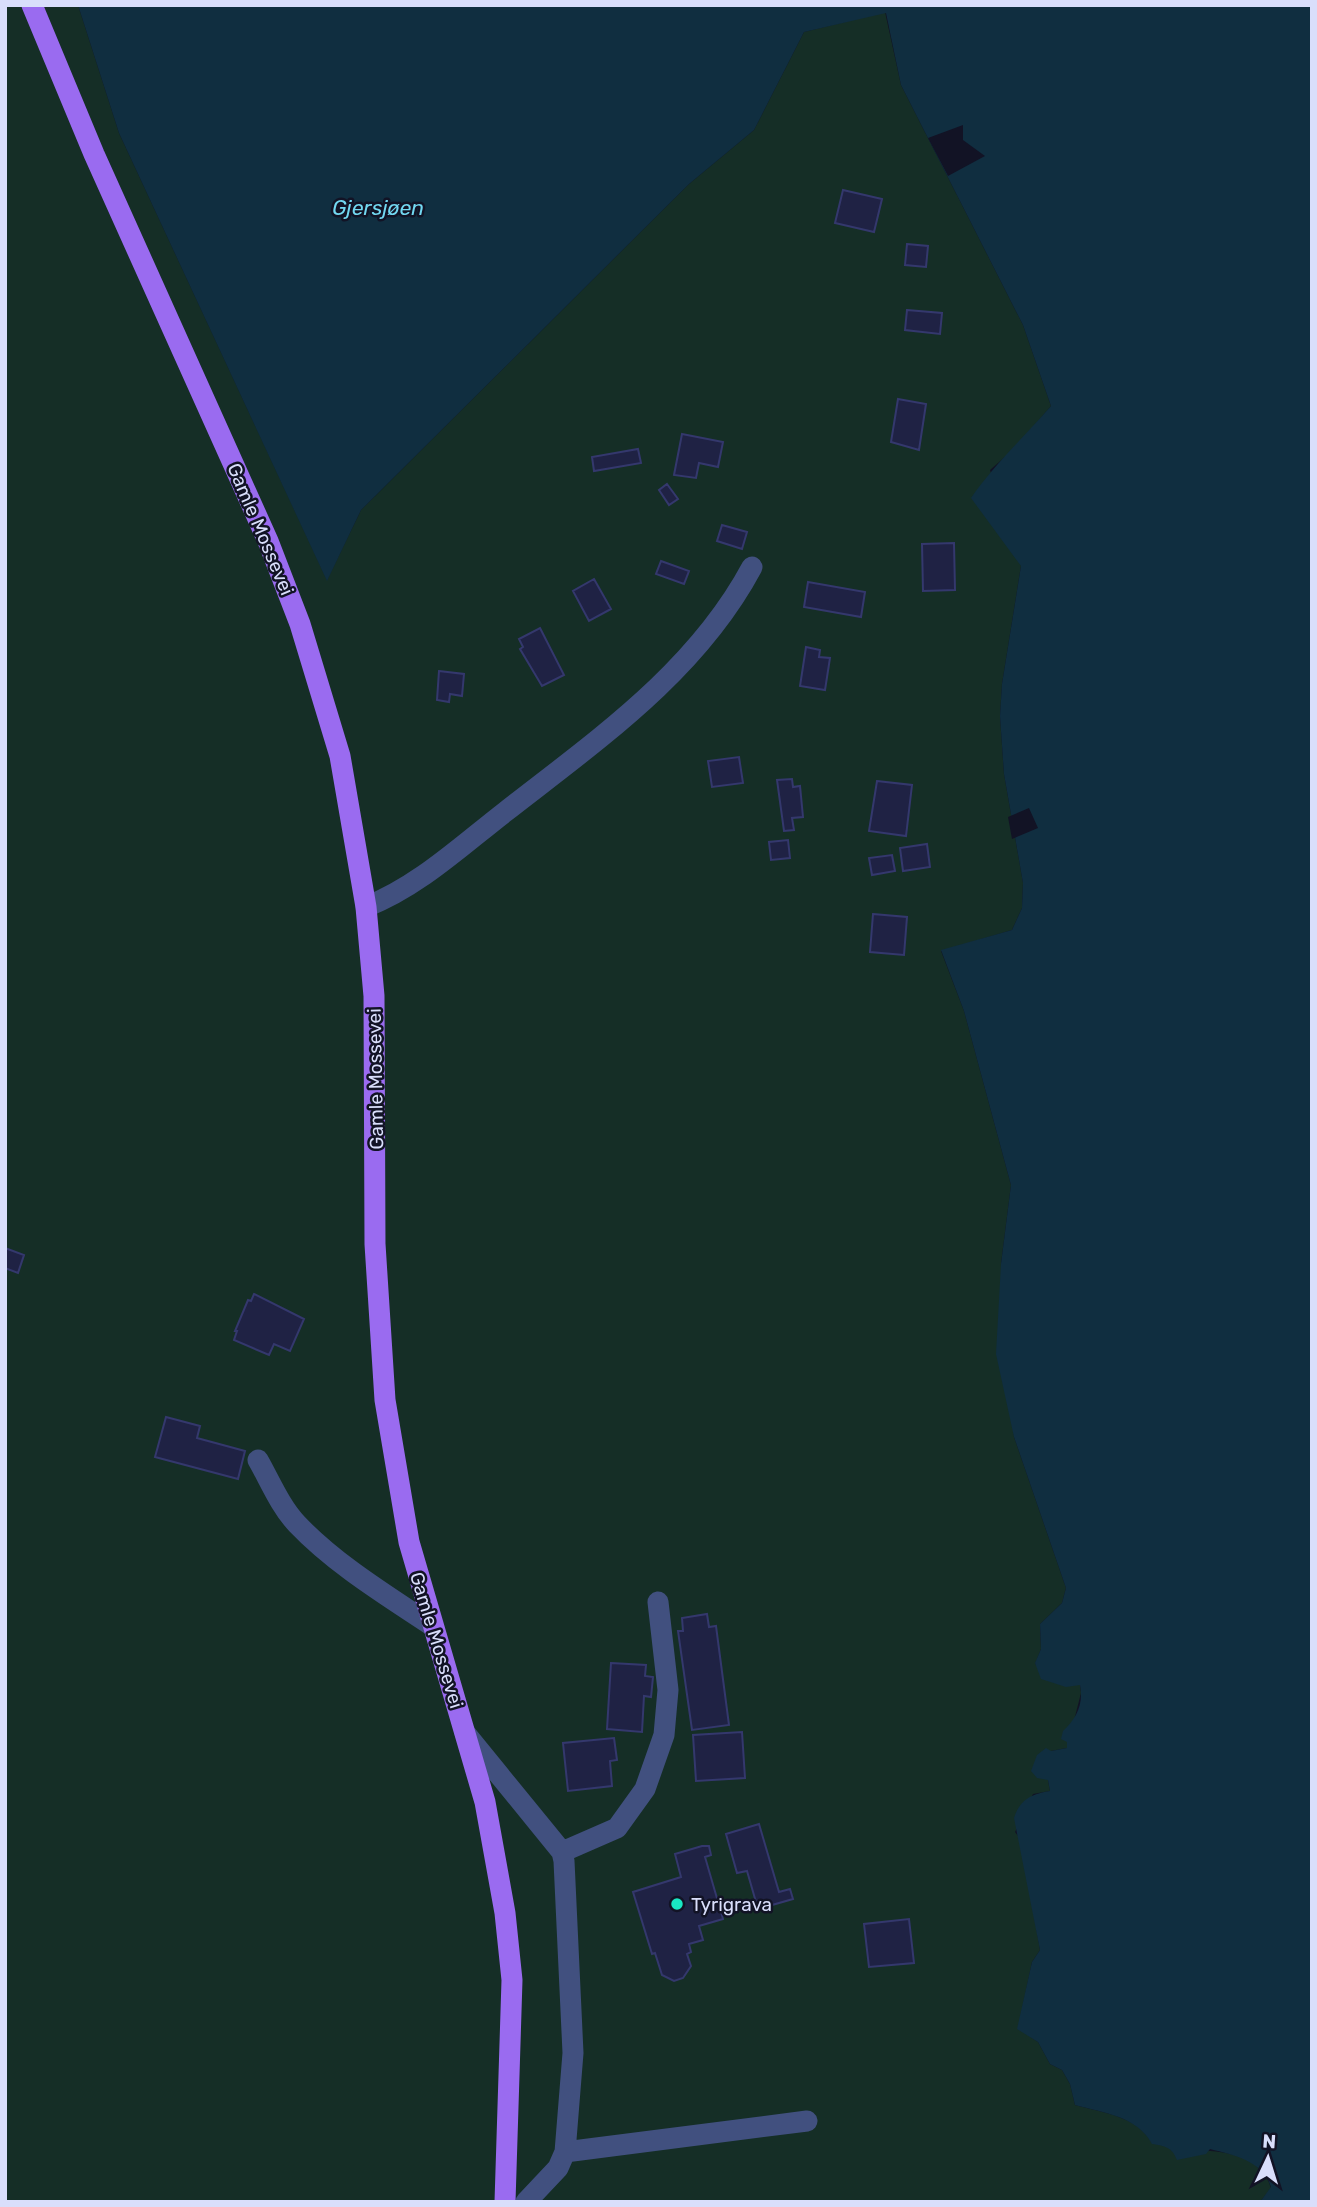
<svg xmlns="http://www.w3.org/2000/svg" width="1317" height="2207" viewBox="0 0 1317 2207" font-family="Rubik,sans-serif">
  <rect width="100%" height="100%" fill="#121325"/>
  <path fill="#152e26" d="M 5,5 L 78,5 L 119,133 L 327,580 L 361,510 L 689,184 L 754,130 L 804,32 L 885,12 L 901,85 L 1023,325 L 1051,406 L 1014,449 L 990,470 L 1021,566 L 1002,684 L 1000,716 L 1004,774 L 1023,883 L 1022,908 L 1012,930 L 941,951 L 964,1011 L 1011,1185 L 1001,1264 L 1014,1437 L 1066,1588 L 1062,1603 L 1040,1624 L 1041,1649 L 1035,1664 L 1072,1685 L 1080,1685 L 1081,1693 L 1067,1748 L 1051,1751 L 1048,1780 L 1050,1791 L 1033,1794 L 1015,1832 L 1021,1840 L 1040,1950 L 1032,1962 L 1018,2028 L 1038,2042 L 1050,2064 L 1062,2070 L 1070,2084 L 1075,2105 C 1104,2113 1137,2116 1152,2143 L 1166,2146 L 1174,2152 C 1207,2149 1259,2148 1271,2188 L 1260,2202 L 5,2202 Z"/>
  <path fill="#102e40" d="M 78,5 L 1312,5 L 1312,2202 L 1260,2202 L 1271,2187 C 1263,2161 1234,2155 1210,2149 L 1206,2154 L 1177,2160 C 1172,2147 1165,2146 1152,2144 C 1137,2116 1104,2113 1075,2105 L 1070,2084 L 1062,2070 L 1050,2064 L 1038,2042 L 1017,2029 L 1032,1962 L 1040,1950 L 1014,1818 C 1020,1799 1032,1794 1050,1791 L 1048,1780 L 1037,1778 L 1031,1771 L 1037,1755 L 1046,1748 L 1051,1751 L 1067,1748 L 1067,1742 L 1061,1739 L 1063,1731 C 1076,1719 1084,1704 1080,1685 L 1066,1687 L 1041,1679 L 1035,1663 L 1041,1649 L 1040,1624 L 1062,1603 L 1066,1588 L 1014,1437 L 996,1354 L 1001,1264 L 1011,1185 L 964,1011 L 941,950 L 1012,930 L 1022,908 L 1023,883 L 1004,774 L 1000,716 L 1002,684 L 1021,566 L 971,498 C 994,465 1024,437 1051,406 L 1023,325 L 901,85 L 886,13 L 804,32 L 754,130 L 689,184 L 361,510 L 327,581 L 119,133 Z"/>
  <path fill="#121325" d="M 963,125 L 963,140 L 985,156 L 948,176 L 928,138 Z
    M 1029,808 L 1038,828 L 1012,839 L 1008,817 Z"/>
  <path fill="#1f2244" stroke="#34386d" stroke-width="2" d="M 843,190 L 882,199 L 874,232 L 835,223 Z
    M 907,244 L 928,246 L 926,267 L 905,265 Z
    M 907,310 L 942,313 L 940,334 L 905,330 Z
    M 898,399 L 926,404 L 919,450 L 891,442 Z
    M 682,434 L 723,442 L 718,467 L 699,463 L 696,478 L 674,475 Z
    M 638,449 L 641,463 L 594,471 L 592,457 Z
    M 667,484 L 678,499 L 669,505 L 659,490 Z
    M 722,525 L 747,532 L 742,549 L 717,541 Z
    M 954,543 L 955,590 L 923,591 L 922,544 Z
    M 661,561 L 689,571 L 684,584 L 656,574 Z
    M 594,579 L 611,609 L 589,621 L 573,591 Z
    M 808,582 L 865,592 L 861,617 L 804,607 Z
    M 540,628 L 564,675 L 542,686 L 520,649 L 523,647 L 519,639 Z
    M 806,647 L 820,650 L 819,657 L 830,658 L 825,690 L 800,686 Z
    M 439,671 L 464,674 L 462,696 L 450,694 L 449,702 L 437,700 Z
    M 739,757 L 743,783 L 712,787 L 708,761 Z
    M 792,779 L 793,787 L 800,786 L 803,817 L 792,818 L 794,830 L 784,831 L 777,780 Z
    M 877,781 L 912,785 L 906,836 L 869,831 Z
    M 788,840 L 790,858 L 771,860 L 769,842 Z
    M 927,844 L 930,867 L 903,871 L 900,848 Z
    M 892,855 L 895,871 L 872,875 L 869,858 Z
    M 873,914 L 907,917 L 904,955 L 870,952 Z
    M 5,1248 L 24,1255 L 18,1273 L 5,1268 Z
    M 254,1294 L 304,1319 L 290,1351 L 274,1344 L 269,1355 L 234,1340 L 237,1331 L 235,1331 L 248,1300 L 251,1301 Z
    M 166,1417 L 200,1426 L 197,1438 L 245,1451 L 238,1479 L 155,1457 Z
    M 707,1614 L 709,1627 L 716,1626 L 729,1725 L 692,1730 L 678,1631 L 683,1631 L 682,1618 Z
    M 611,1663 L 646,1665 L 645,1676 L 653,1677 L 651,1697 L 644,1696 L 642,1732 L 607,1729 Z
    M 742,1732 L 745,1778 L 696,1781 L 693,1735 Z
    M 614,1738 L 617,1760 L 610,1761 L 612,1786 L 568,1791 L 563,1743 Z
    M 759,1824 L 779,1892 L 790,1889 L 793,1899 L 758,1909 L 747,1871 L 737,1873 L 726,1834 Z
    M 702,1846 L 709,1846 L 711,1855 L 705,1857 L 723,1919 L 699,1926 L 703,1940 L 689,1944 L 691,1952 L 687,1954 L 691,1966 L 683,1978 L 674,1981 L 662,1975 L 655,1953 L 652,1954 L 633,1892 L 681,1877 L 675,1854 Z
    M 909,1919 L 914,1963 L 869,1967 L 864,1924 Z"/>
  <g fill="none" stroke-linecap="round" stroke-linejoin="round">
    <path stroke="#41507f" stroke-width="21" d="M 366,907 C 419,886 461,846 505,812 C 597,740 696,672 752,567
      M 258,1460 C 270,1481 280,1506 297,1524 C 335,1564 386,1595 431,1625
      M 465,1733 L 562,1852 L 564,1861 L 573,2053 L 565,2152 L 558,2168 L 526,2202
      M 562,1852 L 617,1828 L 645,1789 L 664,1735 L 668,1690 L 658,1602
      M 565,2152 L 807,2121"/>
    <path stroke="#9a6bf0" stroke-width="21" d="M 32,5 L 94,154 L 268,541 L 300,624 L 340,756 L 366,907 L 374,996 L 375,1244 L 385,1400 L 409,1542 L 485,1802 L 505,1913 L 512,1980 L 505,2202"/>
  </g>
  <circle fill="#19e7c4" stroke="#121325" stroke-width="2.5" cx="677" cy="1904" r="7"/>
  <g text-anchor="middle" stroke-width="5" stroke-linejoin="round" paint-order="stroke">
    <g font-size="19" fill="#d9defb" stroke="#121325">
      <text transform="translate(261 529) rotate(67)" y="7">Gamle Mossevei</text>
      <text transform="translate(375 1079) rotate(-91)" y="7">Gamle Mossevei</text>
      <text transform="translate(437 1640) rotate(73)" y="7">Gamle Mossevei</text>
    </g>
    <g font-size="19" fill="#d9defb" stroke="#121325" text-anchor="start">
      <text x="691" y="1911">Tyrigrava</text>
    </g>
    <g font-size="21" font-style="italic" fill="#72d8f1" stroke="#121325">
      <text x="378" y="215">Gjersjøen</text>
    </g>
  </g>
  <rect width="1317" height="2207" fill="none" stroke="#d9defb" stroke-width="14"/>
  <g transform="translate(1268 2158) rotate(4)" stroke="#121325" stroke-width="5" paint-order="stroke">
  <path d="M0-5L12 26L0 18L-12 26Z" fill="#d9defb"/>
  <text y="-10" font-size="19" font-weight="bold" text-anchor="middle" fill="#d9defb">N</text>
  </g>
</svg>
